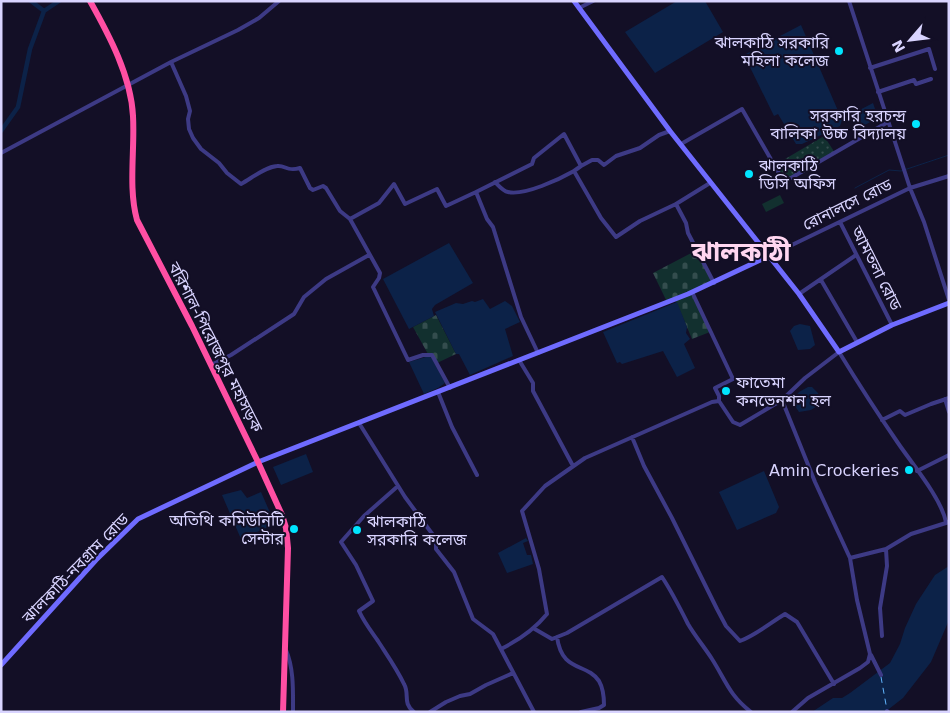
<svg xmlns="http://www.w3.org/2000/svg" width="950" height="713" viewBox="0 0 950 713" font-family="'DejaVu Sans','Noto Sans Bengali',sans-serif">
  <defs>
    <pattern id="cemetery-stones" width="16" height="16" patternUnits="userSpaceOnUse" patternTransform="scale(1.25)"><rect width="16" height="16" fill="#12302f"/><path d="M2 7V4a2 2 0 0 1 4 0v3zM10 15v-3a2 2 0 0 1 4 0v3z" fill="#344d4e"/></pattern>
    <pattern id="park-dots" width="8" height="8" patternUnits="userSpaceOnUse" patternTransform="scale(1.25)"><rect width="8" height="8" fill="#12302f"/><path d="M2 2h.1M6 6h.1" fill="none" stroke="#344d4e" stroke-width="1.8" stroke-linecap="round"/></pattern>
  </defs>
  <rect width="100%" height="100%" fill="#130f26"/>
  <path fill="#12302f" d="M 780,195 L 784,203 L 766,212 L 762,204 Z"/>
  <path fill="url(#cemetery-stones)" d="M 697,250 L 714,283 L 692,292 L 710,332 L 692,339 L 675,299 L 667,302 L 653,273 Z
    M 436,315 L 456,354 L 437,363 L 435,359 L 428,354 L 413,327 Z"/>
  <path fill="url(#park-dots)" d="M 824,136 L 835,153 L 784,182 L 775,165 Z"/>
  <path fill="#0c2248" d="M 677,1 L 705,1 L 723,32 L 655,73 L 625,32 Z
    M 801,25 L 842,120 L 840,126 L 802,144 L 796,144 L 778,114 L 774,116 L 744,55 Z
    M 873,103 L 878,118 L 857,129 L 850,115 Z
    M 449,243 L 473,283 L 435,305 L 432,309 L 434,316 L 409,329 L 383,279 Z
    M 483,299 L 490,309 L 505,301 L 512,306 L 520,322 L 505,329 L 513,356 L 470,375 L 459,354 L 456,354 L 435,312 L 456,303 L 463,304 L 472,301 L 475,302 Z
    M 677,302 L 687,327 L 686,333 L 690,339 L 684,344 L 695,368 L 677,377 L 663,351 L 622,364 L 620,362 L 617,363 L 603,332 Z
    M 800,324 L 810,326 L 815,345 L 810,349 L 798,350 L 790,331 L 794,326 Z
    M 429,356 L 432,358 L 445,383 L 438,388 L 424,394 L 409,362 Z
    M 808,387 L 812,387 L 818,393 L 822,403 L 811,410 L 799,412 L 795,406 L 793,399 L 799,392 Z
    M 306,454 L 313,472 L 281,485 L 273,467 Z
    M 764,471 L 779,507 L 776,513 L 737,530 L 719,492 Z
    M 241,490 L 247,498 L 261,492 L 275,524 L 241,539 L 222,495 Z
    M 526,538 L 528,541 L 523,543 L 527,555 L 531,555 L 533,564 L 507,573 L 498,553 Z
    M 949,566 L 949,620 L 931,662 L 903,698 L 885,712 L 812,712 L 833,698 L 842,698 L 850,693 L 890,663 L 900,644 L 905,628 L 916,604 L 935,575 Z"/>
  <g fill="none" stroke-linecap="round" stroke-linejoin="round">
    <path stroke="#0c2248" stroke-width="1" d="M 855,188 L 889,170 L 901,171 L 949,155"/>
    <path stroke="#0c2248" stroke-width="4.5" d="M 31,1 L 44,11
      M 1,131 L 18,107 L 30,49 L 44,11 L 59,1"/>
    <path stroke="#62b6ff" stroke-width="1" stroke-dasharray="6 5" stroke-linecap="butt" d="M 881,677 L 887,710"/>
    <path stroke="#3d3a85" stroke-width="4" d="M 579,8 L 593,1
      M 171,62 L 186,96 L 190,111 L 188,119 L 189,129 L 193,138 L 201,149 L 219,163 L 227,173 L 241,184 C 252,178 265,167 277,166 C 286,165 286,172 300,168 L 310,188 L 313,190 L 323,186 L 326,188 L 340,211 L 350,219 L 380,273 L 379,278 L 373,287 L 408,360 L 423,355 L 432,355 L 450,388
      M 870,68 L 929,49 L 935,69
      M 878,92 L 914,80 L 916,84 L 931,79
      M 681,144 L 742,109 L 784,182 L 888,122
      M 1,153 L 171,62 L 238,30 L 259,18 L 279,1
      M 581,166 L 574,171 L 601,218 L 616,237 L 640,221 L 676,204
      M 949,176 L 910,188 L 924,222 L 949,300
      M 495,182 C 499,186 503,191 508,192 C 524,196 560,179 574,171
      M 710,183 L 676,204 L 686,223 L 688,233 L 714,283
      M 350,219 L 379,203 L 394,184 L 405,204 L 437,189 L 446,206 L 476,192
      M 840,222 L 892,325
      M 769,256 L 910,188 L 849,1
      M 821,280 L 857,342
      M 692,292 L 733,379 L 715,388 L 719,396 L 719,401
      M 799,294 L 856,255
      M 538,353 L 521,317 L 493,227 L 487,219 L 476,192 L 532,164 L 534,158 L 564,134 L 581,166 L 592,160 L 598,160 L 604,165 L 616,156 L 640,148 L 659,135 L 670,131
      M 519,360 L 533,383 L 533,391 L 573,466
      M 211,365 L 231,355 L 294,314 L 304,297 L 326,279 L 369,255
      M 438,392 L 452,427 L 477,475
      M 945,399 L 949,412
      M 782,400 L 815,482 L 850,558 L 857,600 L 870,654 L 868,662 L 860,668 L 808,698 L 792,712
      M 882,420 L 900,411 L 905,415 L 931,404 L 949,398
      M 359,423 L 405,497 L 436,539 L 436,549 L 454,572 L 473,619 L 493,634 L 534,712
      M 632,437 L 644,466 L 672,518 L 717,609 L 726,626 L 740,641 C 756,635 770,623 785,614 L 797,622 L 834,684
      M 917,471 L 949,455
      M 398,486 L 364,516 L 341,542 L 356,565 L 373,601 L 359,611 C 364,622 371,631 378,641 C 387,655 397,669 404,684 C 410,694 402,703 414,712
      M 850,558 L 886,549 L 911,534 L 949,522
      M 533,628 L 552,639 L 567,633 L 662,577 C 672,592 680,608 688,624 C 695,636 705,648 712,659 C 726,681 729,695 751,712
      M 882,636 L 880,608 L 887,566 L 886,549
      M 557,637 C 562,673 586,662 599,681 C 603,688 604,697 604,705 L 599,708 L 581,712
      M 501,649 C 519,640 534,630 547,614 L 539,569 L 522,511 L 545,486 L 585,458 L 712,402 L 719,401 L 733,422 L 740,425 L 782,400 L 805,378 L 839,352 C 858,383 878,414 898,443 C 913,465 941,498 946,522
      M 286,650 C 294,669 293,691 293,712
      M 871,655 L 881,675
      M 887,711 L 888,712
      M 430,712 L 446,702 L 460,696 L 470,694 L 486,685 L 513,673"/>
    <path stroke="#6f6bff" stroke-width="5" d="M 574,1 L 670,131 L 799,294 L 839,352 L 892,325 L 949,303
      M 1,665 L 96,560 L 138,519 L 258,462 L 688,294 L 769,256"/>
    <path stroke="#ff4fa3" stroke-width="6" d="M 90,1 C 109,35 131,76 133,116 C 135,150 128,188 137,220 L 192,326 L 258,462 L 282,515 L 286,528 L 288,548 L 283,712"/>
  </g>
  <g fill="#00e5ff" stroke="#130f26" stroke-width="2">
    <circle cx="839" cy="51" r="5"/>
    <circle cx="916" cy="124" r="5"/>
    <circle cx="749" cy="174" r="5"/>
    <circle cx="726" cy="391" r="5"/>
    <circle cx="909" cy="470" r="5"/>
    <circle cx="294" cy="529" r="5"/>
    <circle cx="357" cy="530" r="5"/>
  </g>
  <g text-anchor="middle" stroke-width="4" stroke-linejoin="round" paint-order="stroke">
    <g font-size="16" fill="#d9d4ff" stroke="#130f26" text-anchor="end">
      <text x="829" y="48">ঝালকাঠি সরকারি<tspan x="829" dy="18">মহিলা কলেজ</tspan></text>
      <text x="906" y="121">সরকারি হরচন্দ্র<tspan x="906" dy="18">বালিকা উচ্চ বিদ্যালয়</tspan></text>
      <text x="759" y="171" text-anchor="start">ঝালকাঠি<tspan x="759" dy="18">ডিসি অফিস</tspan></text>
      <text x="736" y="388" text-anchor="start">ফাতেমা<tspan x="736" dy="18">কনভেনশন হল</tspan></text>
      <text x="899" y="476">Amin Crockeries</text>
      <text x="284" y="526">অতিথি কমিউনিটি<tspan x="284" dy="18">সেন্টার</tspan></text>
      <text x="367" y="527" text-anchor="start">ঝালকাঠি<tspan x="367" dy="18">সরকারি কলেজ</tspan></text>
    </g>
    <g font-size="16" fill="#d9d4ff" stroke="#130f26">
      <text transform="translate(847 204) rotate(-26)" y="6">রোনালসে রোড</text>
      <text transform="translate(877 268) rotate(63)" y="6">আমতলা রোড</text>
      <text transform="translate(216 347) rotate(63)" y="6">বরিশাল-পিরোজপুর মহাসড়ক</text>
      <text transform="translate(75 568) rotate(-46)" y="6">ঝালকাঠি-নবগ্রাম রোড</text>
    </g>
    <g font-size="26" font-weight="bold" fill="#ffd6f0" stroke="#130f26">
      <text x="741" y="261">ঝালকাঠী</text>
    </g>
  </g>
  <rect width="950" height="713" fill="none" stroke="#d9d4ff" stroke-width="5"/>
  <g transform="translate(910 40) rotate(242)" stroke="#130f26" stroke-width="4" paint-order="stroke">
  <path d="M0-4L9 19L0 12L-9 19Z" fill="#d9d4ff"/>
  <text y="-8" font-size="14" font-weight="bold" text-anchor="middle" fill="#d9d4ff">N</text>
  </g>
</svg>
